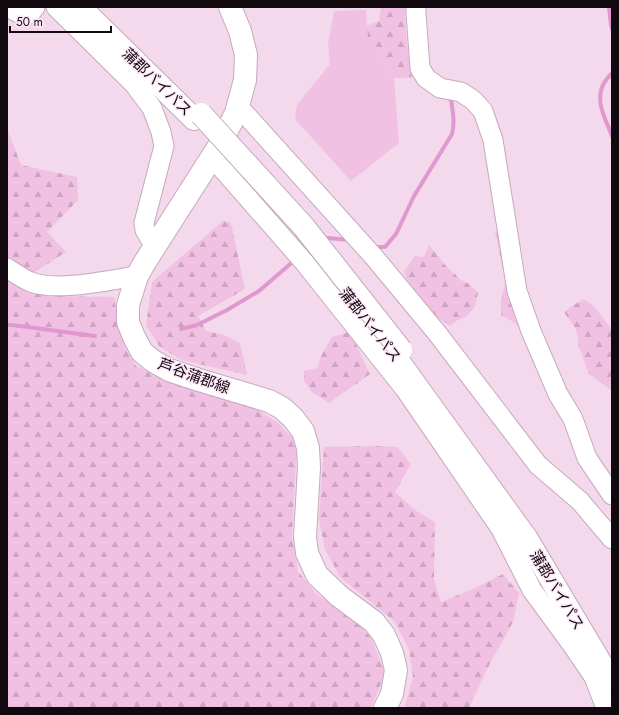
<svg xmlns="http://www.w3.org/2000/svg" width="619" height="715" viewBox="0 0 619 715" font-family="Jost,'Noto Sans JP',sans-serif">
  <defs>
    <pattern id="forest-firs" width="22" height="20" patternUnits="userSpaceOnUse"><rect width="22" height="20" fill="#f1c1e4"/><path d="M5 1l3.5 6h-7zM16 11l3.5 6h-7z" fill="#cea4c2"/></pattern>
  </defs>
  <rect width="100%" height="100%" fill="#f4d8ec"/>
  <path fill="#f1c1e4" d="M 366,10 L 367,26 L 377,53 L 388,66 L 394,78 L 399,143 L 351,181 L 295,119 L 297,105 L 330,64 L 328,45 L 334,11 Z"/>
  <path fill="url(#forest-firs)" d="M 381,7 L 405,7 C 405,31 408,55 412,78 L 394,78 L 388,66 L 377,53 L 368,38 L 367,26 L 379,21 Z
    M 7,128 L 21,165 L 77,177 L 78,200 L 47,232 L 66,252 L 30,275 L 49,296 L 114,297 L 118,321 L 125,348 L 136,366 L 165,381 L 251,406 L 277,422 L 297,442 L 292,537 L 298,571 L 316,594 L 347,614 L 371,637 L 385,674 L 371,708 L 7,708 Z
    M 223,221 L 231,223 L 245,289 L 198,316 L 206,331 L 224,335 L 240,343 L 247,375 L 181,360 L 159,346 L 146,325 L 152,282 Z
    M 503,221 L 522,326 L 519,328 L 515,323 L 501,315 L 501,300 L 506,281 L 495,233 Z
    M 429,245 L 445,265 L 461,280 L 469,284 L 478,293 L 475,307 L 467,316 L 458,320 L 450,326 L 432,313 L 406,278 L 404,271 L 415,256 L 424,257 Z
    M 583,299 L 593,305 L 612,330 L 612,391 L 589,374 L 579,347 L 576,329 L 564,312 Z
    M 350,332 L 370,374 L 329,403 L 312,392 L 304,381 L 304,371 L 317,368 L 322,354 L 332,337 Z
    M 375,446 L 397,447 L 411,464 L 395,492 L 415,510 L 435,522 L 434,579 L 441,602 L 473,589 L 503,574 L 519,593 L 513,622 L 487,669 L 469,708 L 404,708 L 413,677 L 409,649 L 394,621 L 341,578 L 325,550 L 319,519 L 324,447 Z"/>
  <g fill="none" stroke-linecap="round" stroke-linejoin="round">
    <path stroke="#e098cf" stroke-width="4" d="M 609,7 L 611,25 L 612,29
      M 612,73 C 609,76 606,80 604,83 C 594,101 606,120 612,136
      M 323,241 L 328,238 L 349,240
      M 374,246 L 377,247 L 385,247 L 396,234 L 414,196 L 452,134 C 455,123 453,112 451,100 L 446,97
      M 7,325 L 12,325 L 95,336
      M 181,329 L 197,325 L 227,310 L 259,291 L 296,259"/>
    <defs>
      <path id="minor" d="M 7,7 L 19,13 L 30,14 L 35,7
        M 56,7 L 134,84 L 152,108 L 161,132 L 164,146 L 144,223 L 145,230 L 155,247
        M 416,7 L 416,13 L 420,68 L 426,78 L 440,88 L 461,92 L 473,100 L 483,111 L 493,140 L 517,291 L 531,331 L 558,394 L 573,419 L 587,458 L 612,495
        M 238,106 L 374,257 L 437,333 L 538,465 L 580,501 L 612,539
        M 212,157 L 304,262 L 405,389 L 501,529 L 532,590 L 573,646 L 594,677 L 606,708
        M 7,268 C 15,273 23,279 31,282 C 57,292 109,280 137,276"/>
      <path id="major" d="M 230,7 L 240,31 L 246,55 L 245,80 L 236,113 L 219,146 L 145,262 L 137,276 L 128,305 L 128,322 L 134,337 L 142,352 L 153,361 L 169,370 L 199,380 L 269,401 L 282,408 L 293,418 L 303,431 L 308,448 L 309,468 L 305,537 L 307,553 L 317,575 L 339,596 L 374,622 L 384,635 L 392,653 L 396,670 L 392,694 L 385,708"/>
      <path id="highway" d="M 80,7 L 194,119
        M 394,355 L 527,539 L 612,682"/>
    </defs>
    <use href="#minor" stroke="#c5aabe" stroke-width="21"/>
    <use href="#major" stroke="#c5aabe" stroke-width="24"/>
    <use href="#highway" stroke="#c5aabe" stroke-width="24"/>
    <use href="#minor" stroke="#fff" stroke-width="19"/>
    <use href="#major" stroke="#fff" stroke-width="22"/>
    <use href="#highway" stroke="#fff" stroke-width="22"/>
    <defs>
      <path id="highway-bridge" d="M 201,114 L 304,227 L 401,350"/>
    </defs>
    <use href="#highway-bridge" stroke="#c5aabe" stroke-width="24" stroke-linecap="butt"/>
    <use href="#highway-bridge" stroke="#fff" stroke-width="22"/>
  </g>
  <g text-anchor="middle" stroke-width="3" stroke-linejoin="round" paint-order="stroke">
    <g font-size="15" fill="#12090f" stroke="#fee7f7">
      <text transform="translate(157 82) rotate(44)" y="5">蒲郡バイパス</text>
      <text transform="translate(370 325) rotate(52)" y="5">蒲郡バイパス</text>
      <text transform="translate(194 376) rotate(20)" y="5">芦谷蒲郡線</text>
      <text transform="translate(557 590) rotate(59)" y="5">蒲郡バイパス</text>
    </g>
  </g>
  <rect width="619" height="715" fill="none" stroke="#12090f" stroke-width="16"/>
  <path d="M10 26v6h101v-6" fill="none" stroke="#12090f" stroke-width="2"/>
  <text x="16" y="26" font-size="12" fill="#12090f" stroke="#fee7f7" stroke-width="3" paint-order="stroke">50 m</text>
</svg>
